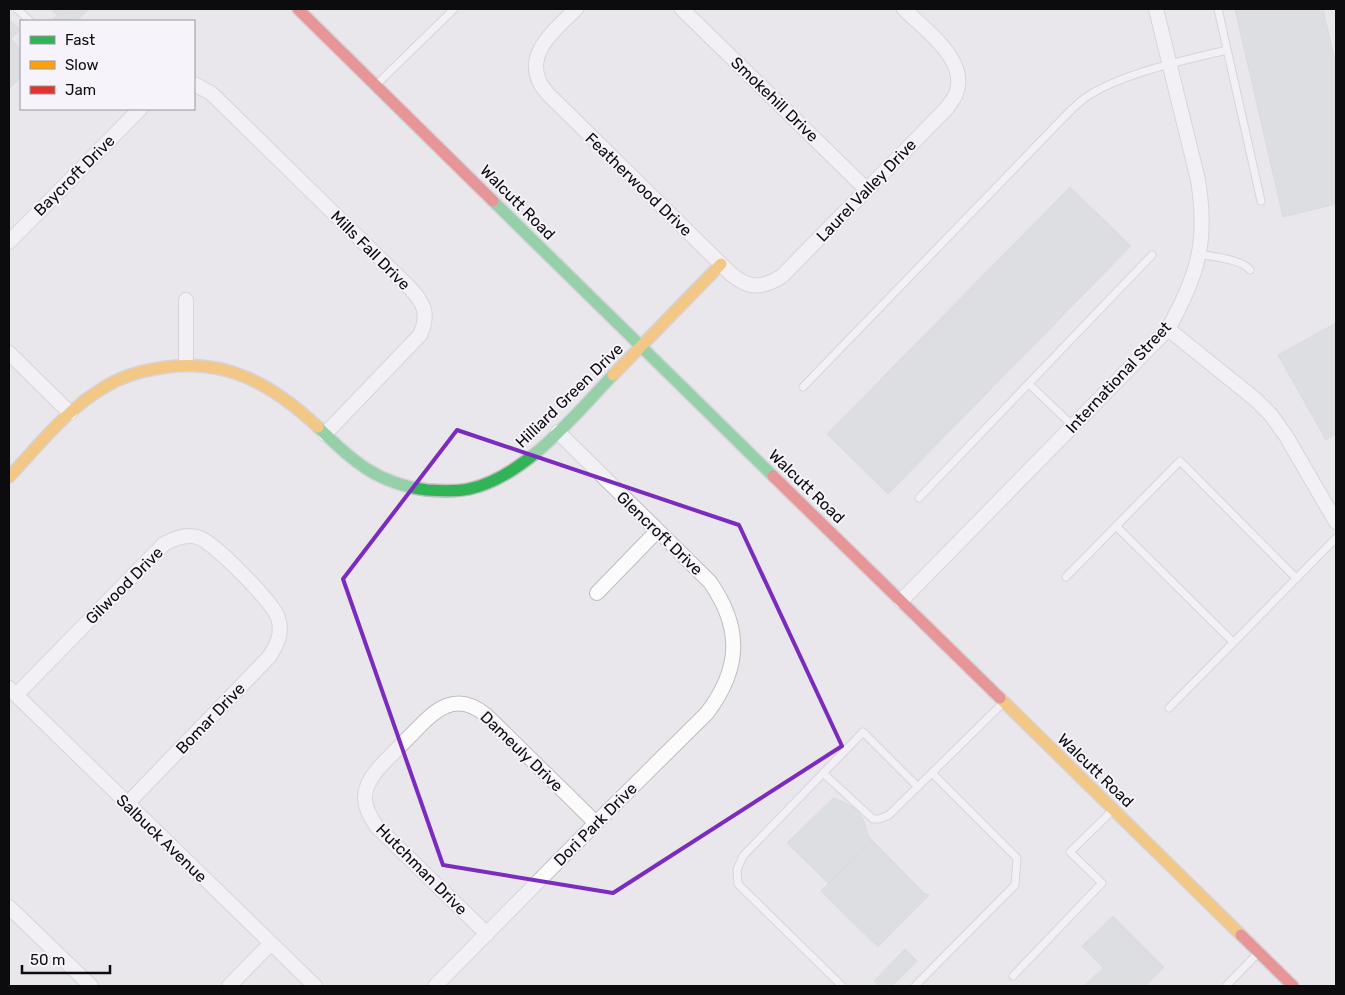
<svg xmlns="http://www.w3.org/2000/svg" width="1345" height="995" viewBox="0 0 1345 995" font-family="Rubik,sans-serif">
  <rect width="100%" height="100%" fill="#e9e7ec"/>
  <path fill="#ccd3d3" stroke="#cacacc" d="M 51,9 L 89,9 L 76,21 L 51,21 L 57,15 Z
    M 1235,9 L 1323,9 L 1336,65 L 1336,204 L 1283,217 Z
    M 9,19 L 20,30 L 11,39 L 21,49 L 21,77 L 9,89 Z
    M 1070,187 L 1131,246 L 888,494 L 827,434 Z
    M 1336,323 L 1336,434 L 1326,440 L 1278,355 Z
    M 833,798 L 846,803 L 857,810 L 864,821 L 868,835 L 872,840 L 828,883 L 787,843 Z
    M 872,840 L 924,893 L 929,895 L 878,947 L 821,891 Z
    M 1113,916 L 1164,967 L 1145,986 L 1084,986 L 1103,968 L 1082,946 Z
    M 905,949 L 917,961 L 892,986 L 880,986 L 874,981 Z"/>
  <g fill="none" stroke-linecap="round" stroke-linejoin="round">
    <defs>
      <path id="lane" d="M 17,9 L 30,21
        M 1218,9 L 1261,201
        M 376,85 L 454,9
        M 1198,254 C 1213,257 1242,259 1250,270
        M 1029,384 L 1073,426
        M 803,387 L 1067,114 C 1074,107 1082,99 1091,94 C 1128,72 1185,60 1227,50
        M 919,498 L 1152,255
        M 1116,526 L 1233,642
        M 1066,577 L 1180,461 L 1296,578
        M 1169,708 L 1336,538
        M 823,773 L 873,819 L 879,819 L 889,815 L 1004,702
        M 1013,976 L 1102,883 L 1070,852 L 1112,811
        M 842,986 L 738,884 L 737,870 L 743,856 L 863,732 L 918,787
        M 915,986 L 1015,885 L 1017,858 L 932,773
        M 1226,986 L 1258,953"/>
      <path id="street" d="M 576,9 C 557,28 526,51 539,81 C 541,86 545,90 548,94 L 731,274 C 749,289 762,289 782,276 L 947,108 C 950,103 954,99 956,94 C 969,60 925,30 904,9
        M 682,9 L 867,190
        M 194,84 L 211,93 L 410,288 C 425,304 429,315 420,335 L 325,434
        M 9,242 L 140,109
        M 186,300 L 186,364
        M 1168,329 L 1255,399 L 1271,415 L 1286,436 L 1336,522
        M 9,353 L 70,413
        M 597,593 L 657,531
        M 901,601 L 1168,329 C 1198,275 1208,242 1198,180 L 1156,9
        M 9,688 L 315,986
        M 16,695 L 164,544 C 175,538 188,533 200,538 C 215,544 274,603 278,618 C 283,633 277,645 269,657 L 127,804
        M 9,907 L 91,986
        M 487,934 L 377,827 C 362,806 360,791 377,770 C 389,757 401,745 413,733 C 435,710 455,690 486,715 L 596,823
        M 229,986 L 270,944
        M 435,986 L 596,823 L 707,713 C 741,668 742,628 710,582 L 558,432"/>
      <path id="fast" d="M 493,201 L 773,476
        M 318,427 C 352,461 378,484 427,490 C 441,491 455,492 469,489 C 525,477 575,415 613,375"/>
      <path id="slow" d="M 613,375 L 721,264
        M 9,477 C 38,446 66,410 103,388 C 120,377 140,371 160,368 C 225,357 272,384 318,427
        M 1000,698 L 1241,935"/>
      <path id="jam" d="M 298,9 L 493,201
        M 773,476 L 1000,698
        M 1241,935 L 1293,986"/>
    </defs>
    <use href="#lane" stroke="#bebdc0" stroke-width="9"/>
    <use href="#street" stroke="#bebdc0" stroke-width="16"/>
    <use href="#fast" stroke="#bebdc0" stroke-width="14"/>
    <use href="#slow" stroke="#bebdc0" stroke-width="14"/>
    <use href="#jam" stroke="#bebdc0" stroke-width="14"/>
    <use href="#lane" stroke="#fcfbfc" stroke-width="7"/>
    <use href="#street" stroke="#fcfbfc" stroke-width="14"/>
    <use href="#fast" stroke="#30b455" stroke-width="11"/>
    <use href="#slow" stroke="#ff9f0a" stroke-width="11"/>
    <use href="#jam" stroke="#e5322d" stroke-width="11"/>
  </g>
  <path d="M0 0H1345V995H0ZM 457,430 L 739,525 L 842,746 L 613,893 L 443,865 L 343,579 Z" fill="#e9e7ec" fill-opacity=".55" fill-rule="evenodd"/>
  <path fill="none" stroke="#7b2cbf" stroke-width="4" stroke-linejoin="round" d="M 457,430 L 739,525 L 842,746 L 613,893 L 443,865 L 343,579 Z"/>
  <g text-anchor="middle" stroke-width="4" stroke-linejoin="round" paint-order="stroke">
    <g font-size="16" fill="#0c0b0d" stroke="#f6f3fa">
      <text transform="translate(775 99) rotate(44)" y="6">Smokehill Drive</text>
      <text transform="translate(74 175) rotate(-45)" y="6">Baycroft Drive</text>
      <text transform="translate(639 184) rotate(44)" y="6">Featherwood Drive</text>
      <text transform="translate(866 190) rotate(-46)" y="6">Laurel Valley Drive</text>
      <text transform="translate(518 202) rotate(45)" y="6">Walcutt Road</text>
      <text transform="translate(371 250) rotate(45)" y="6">Mills Fall Drive</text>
      <text transform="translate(1118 377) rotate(-47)" y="6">International Street</text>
      <text transform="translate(569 395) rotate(-44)" y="6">Hilliard Green Drive</text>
      <text transform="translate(807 486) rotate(44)" y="6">Walcutt Road</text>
      <text transform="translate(660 533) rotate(44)" y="6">Glencroft Drive</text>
      <text transform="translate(124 585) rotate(-45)" y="6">Gilwood Drive</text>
      <text transform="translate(210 718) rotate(-46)" y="6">Bomar Drive</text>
      <text transform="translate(522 751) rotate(44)" y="6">Dameuly Drive</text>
      <text transform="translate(1096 770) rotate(44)" y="6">Walcutt Road</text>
      <text transform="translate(595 824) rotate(-45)" y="6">Dori Park Drive</text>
      <text transform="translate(162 838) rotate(44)" y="6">Salbuck Avenue</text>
      <text transform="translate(422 869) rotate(45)" y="6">Hutchman Drive</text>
    </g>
  </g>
  <rect width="1345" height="995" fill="none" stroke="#0c0b0d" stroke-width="20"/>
  <rect x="20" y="20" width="175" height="90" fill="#f6f3fa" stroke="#98969b"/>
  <rect x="30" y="36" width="25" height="8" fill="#30b455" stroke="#98969b"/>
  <text x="65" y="45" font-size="15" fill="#0c0b0d">Fast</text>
  <rect x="30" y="61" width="25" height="8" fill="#ff9f0a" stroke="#98969b"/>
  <text x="65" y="70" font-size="15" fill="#0c0b0d">Slow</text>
  <rect x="30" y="86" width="25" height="8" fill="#e5322d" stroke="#98969b"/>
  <text x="65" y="95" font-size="15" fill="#0c0b0d">Jam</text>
  <path d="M22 965v8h88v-8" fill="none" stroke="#0c0b0d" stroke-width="2.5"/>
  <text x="30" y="965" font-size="15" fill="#0c0b0d" stroke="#f6f3fa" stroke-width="4" paint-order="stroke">50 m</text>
</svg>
